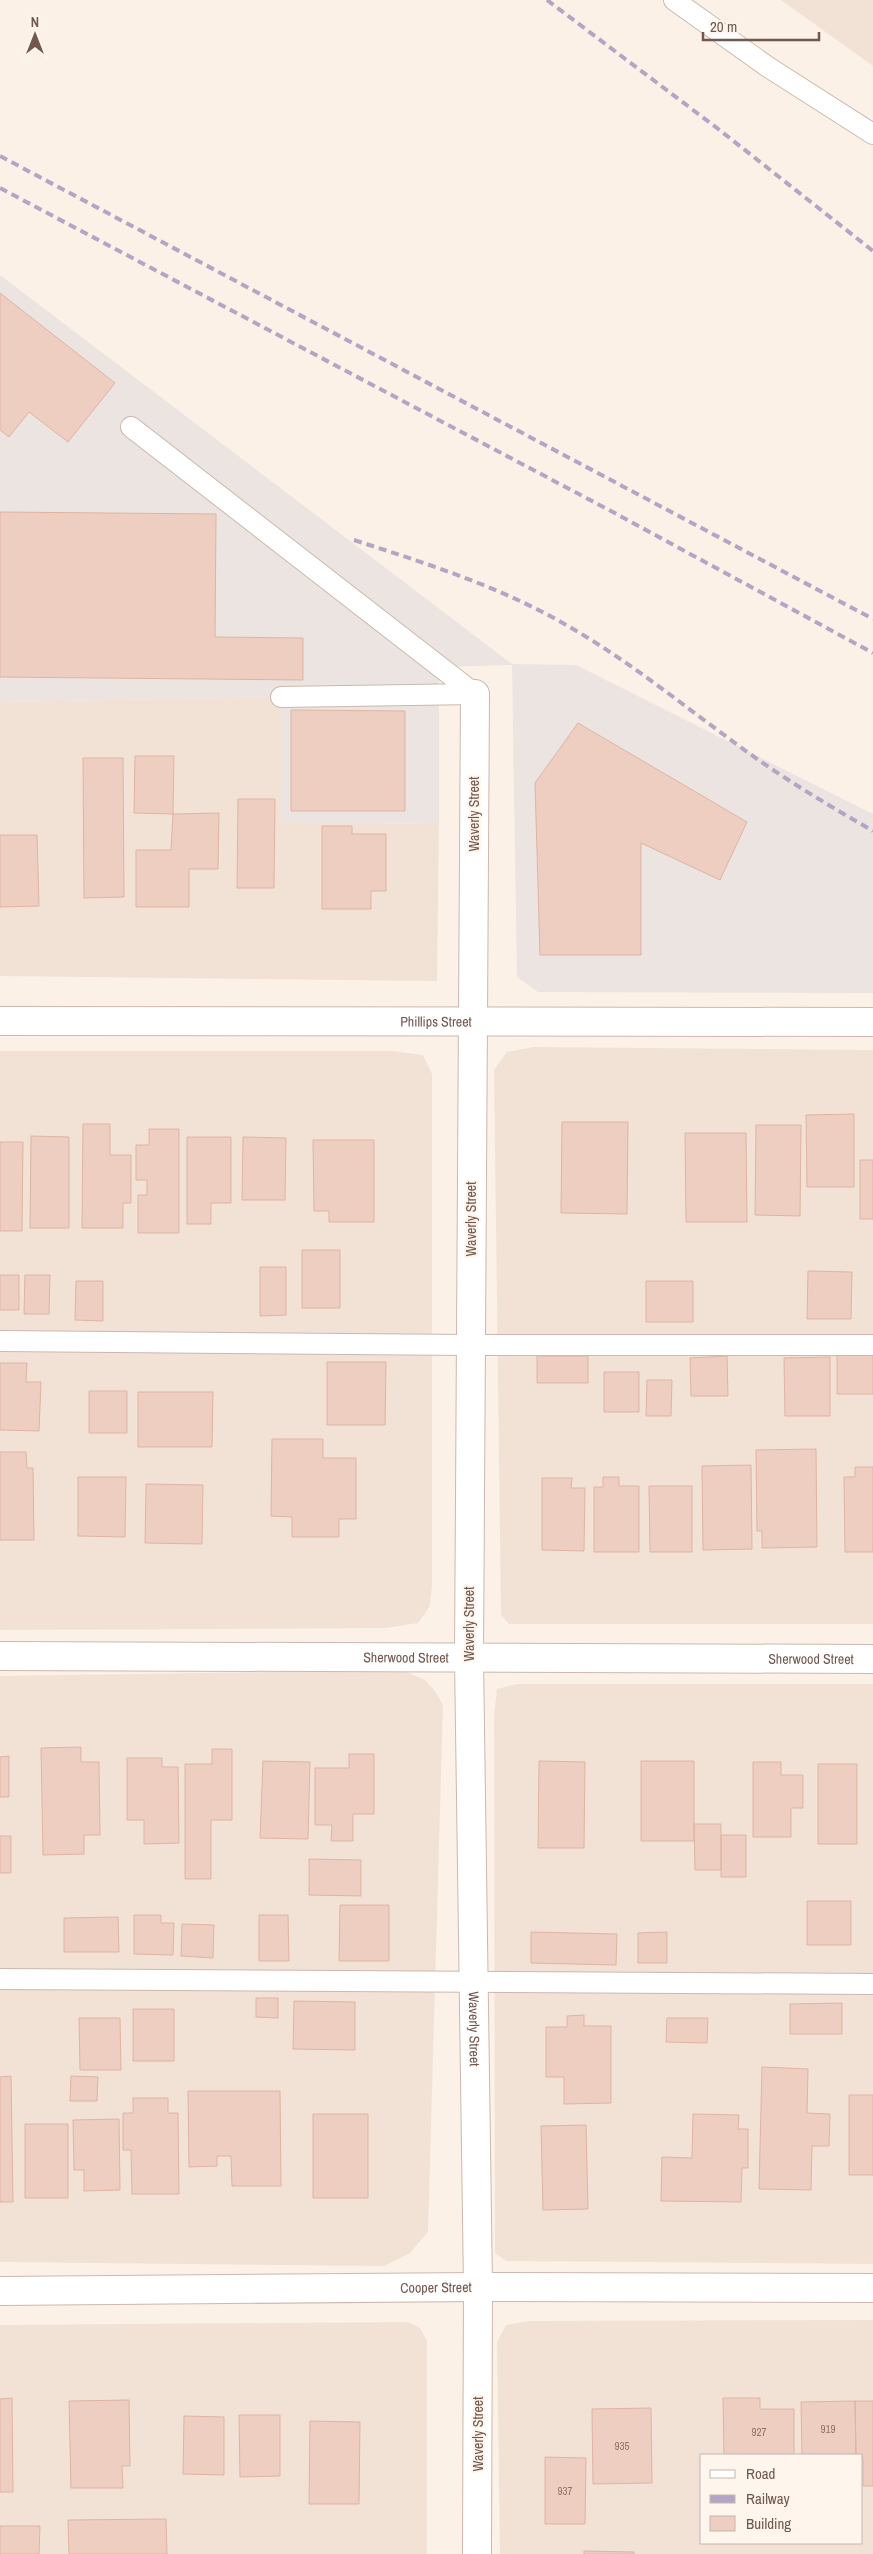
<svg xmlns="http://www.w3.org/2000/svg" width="873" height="2554" viewBox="0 0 873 2554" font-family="'Archivo Narrow',sans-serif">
  <rect width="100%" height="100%" fill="#fbf1e7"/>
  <path fill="#f2e2d6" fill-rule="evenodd" d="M 781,0 L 873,0 L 873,66 Z
    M 281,697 L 281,822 L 439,824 L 437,981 L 0,976 L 0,702 Z
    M 534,1047 L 873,1050 L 873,1624 L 509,1624 L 501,1615 L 494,1070 L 507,1052 Z
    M 0,1051 L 392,1051 L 423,1055 L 432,1074 L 432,1584 L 430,1606 L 418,1623 L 386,1628 L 0,1630 Z
    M 402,1670 L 425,1680 L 435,1691 L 443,1705 L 428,2232 L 410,2253 L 384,2266 L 0,2262 L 0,1676 Z
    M 517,1684 L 873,1684 L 873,2264 L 506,2261 L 495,2253 L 494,1716 L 497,1689 Z
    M 873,2320 L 873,2554 L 500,2554 L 497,2342 L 506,2325 L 528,2321 ZM 702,2455 L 862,2455 L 862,2543 L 702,2543 Z
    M 408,2322 L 420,2328 L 427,2341 L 427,2554 L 0,2554 L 0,2325 Z"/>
  <path fill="#ebe4e0" d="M 0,275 L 512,664 L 576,665 L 873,814 L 873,993 L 538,992 L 517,977 L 512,665 L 439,667 L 439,824 L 281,822 L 281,697 L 0,702 Z"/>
  <path fill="#eecec1" stroke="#dfb4a2" d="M 0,293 L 115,383 L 68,442 L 29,412 L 9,437 L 0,430 Z
    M 0,512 L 216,514 L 215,637 L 303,638 L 303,680 L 0,677 Z
    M 291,710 L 405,711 L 405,811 L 291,811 Z
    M 578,723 L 747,822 L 720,880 L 641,843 L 641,955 L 540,955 L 535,783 Z
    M 135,756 L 174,756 L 173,814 L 134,813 Z
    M 83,758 L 123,758 L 124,897 L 84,898 Z
    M 238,799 L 275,799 L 274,888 L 237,888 Z
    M 219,813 L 218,869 L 189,869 L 189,907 L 136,907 L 136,850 L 171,850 L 173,814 Z
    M 322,826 L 352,826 L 352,834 L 386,834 L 386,891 L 371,891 L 371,909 L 322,909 Z
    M 0,835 L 37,835 L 39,906 L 0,907 Z
    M 854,1114 L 854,1187 L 807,1187 L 806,1115 Z
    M 562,1122 L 628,1122 L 627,1214 L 561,1213 Z
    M 83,1124 L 110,1124 L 110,1155 L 131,1155 L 131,1203 L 123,1203 L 123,1228 L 82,1228 Z
    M 756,1125 L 801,1125 L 800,1216 L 755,1215 Z
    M 149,1129 L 179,1129 L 179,1233 L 138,1233 L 138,1195 L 147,1195 L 147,1180 L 136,1180 L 136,1145 L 149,1145 Z
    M 685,1133 L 746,1133 L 747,1222 L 686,1222 Z
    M 31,1136 L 69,1137 L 69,1228 L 30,1228 Z
    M 187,1137 L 231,1137 L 231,1203 L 211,1203 L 211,1224 L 187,1224 Z
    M 243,1137 L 286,1138 L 285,1200 L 242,1200 Z
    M 313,1140 L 374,1140 L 374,1222 L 329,1222 L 329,1211 L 314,1211 Z
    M 0,1142 L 23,1142 L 22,1231 L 0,1231 Z
    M 860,1160 L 873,1160 L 873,1219 L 860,1219 Z
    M 302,1250 L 340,1250 L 340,1308 L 302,1308 Z
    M 260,1267 L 286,1267 L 286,1315 L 260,1316 Z
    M 808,1271 L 852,1272 L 851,1319 L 807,1319 Z
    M 0,1275 L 19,1275 L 19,1310 L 0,1310 Z
    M 25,1275 L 50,1275 L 49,1314 L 24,1314 Z
    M 76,1281 L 103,1281 L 103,1321 L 75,1320 Z
    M 646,1281 L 693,1281 L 693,1322 L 646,1322 Z
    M 873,1353 L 873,1394 L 837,1394 L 837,1354 Z
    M 537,1356 L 588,1356 L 588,1383 L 537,1383 Z
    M 727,1356 L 728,1396 L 691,1396 L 690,1358 Z
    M 830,1357 L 830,1416 L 785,1416 L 784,1358 Z
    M 327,1362 L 386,1362 L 385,1425 L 327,1425 Z
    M 0,1363 L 27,1363 L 26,1382 L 41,1382 L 39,1431 L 0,1430 Z
    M 604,1372 L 639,1372 L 639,1412 L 604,1412 Z
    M 647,1380 L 672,1380 L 671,1416 L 646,1416 Z
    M 89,1391 L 127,1391 L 127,1433 L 89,1433 Z
    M 138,1392 L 213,1392 L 212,1447 L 138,1447 Z
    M 272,1439 L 323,1439 L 323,1458 L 356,1458 L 356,1519 L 339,1519 L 339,1537 L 292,1537 L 292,1517 L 271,1516 Z
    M 816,1449 L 817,1547 L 762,1548 L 762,1531 L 757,1531 L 756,1450 Z
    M 0,1452 L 26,1452 L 27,1468 L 33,1468 L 34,1540 L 0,1540 Z
    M 751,1465 L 752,1549 L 703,1550 L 702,1466 Z
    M 855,1467 L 873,1467 L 873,1552 L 845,1552 L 844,1477 L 855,1477 Z
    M 78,1477 L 126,1477 L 125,1537 L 78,1536 Z
    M 603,1477 L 619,1477 L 619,1486 L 639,1486 L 639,1552 L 594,1552 L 594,1487 L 603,1487 Z
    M 542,1478 L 572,1478 L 571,1488 L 585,1488 L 584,1551 L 542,1550 Z
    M 146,1484 L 203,1485 L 202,1544 L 145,1543 Z
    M 649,1486 L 692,1486 L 692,1552 L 650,1552 Z
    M 81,1747 L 81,1762 L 99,1762 L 100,1835 L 84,1835 L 84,1854 L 43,1855 L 41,1748 Z
    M 212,1749 L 232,1749 L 232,1820 L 211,1820 L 211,1879 L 185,1879 L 185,1764 L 212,1764 Z
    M 349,1754 L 374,1754 L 374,1814 L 353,1814 L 353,1841 L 331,1841 L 332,1825 L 315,1825 L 315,1768 L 349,1768 Z
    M 9,1756 L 9,1797 L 0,1797 L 0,1757 Z
    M 127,1758 L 162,1758 L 162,1767 L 178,1767 L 179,1843 L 144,1844 L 144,1820 L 127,1820 Z
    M 263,1761 L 310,1762 L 308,1839 L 260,1838 Z
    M 539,1761 L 585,1762 L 584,1848 L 538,1848 Z
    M 641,1761 L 694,1761 L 694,1841 L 641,1841 Z
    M 753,1762 L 781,1762 L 781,1775 L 803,1775 L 803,1808 L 791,1808 L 791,1837 L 753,1837 Z
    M 818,1764 L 857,1764 L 857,1844 L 818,1844 Z
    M 694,1824 L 721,1824 L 721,1870 L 695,1870 Z
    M 721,1835 L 746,1835 L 746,1877 L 721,1877 Z
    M 0,1836 L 11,1836 L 11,1873 L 0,1873 Z
    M 309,1859 L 361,1860 L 361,1896 L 309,1895 Z
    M 807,1901 L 851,1901 L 851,1945 L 807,1945 Z
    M 340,1905 L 389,1905 L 389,1961 L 339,1961 Z
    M 134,1915 L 161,1915 L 161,1923 L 174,1923 L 173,1955 L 134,1954 Z
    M 259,1915 L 288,1915 L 289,1961 L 259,1961 Z
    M 118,1917 L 119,1952 L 64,1952 L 64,1918 Z
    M 182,1924 L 214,1925 L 213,1958 L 181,1956 Z
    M 531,1932 L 617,1934 L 616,1965 L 531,1963 Z
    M 667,1932 L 667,1963 L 638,1963 L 638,1933 Z
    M 256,1998 L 278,1998 L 278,2018 L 256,2017 Z
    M 294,2001 L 355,2002 L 355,2050 L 293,2049 Z
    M 842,2003 L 842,2034 L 790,2034 L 790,2004 Z
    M 133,2009 L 174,2009 L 174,2061 L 133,2061 Z
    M 584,2015 L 584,2026 L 611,2026 L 611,2103 L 564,2104 L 564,2077 L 546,2077 L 546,2027 L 567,2027 L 567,2016 Z
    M 79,2018 L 120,2018 L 121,2070 L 80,2070 Z
    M 667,2018 L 708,2018 L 707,2043 L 666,2042 Z
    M 762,2067 L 808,2069 L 807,2113 L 830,2114 L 829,2146 L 812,2146 L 811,2190 L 759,2189 Z
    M 11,2076 L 13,2202 L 0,2202 L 0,2077 Z
    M 71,2076 L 98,2077 L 97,2101 L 70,2101 Z
    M 188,2091 L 280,2091 L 281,2186 L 232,2186 L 231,2156 L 217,2156 L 217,2166 L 189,2167 Z
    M 849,2095 L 873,2095 L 873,2175 L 849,2175 Z
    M 133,2098 L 168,2098 L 168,2113 L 178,2113 L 179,2194 L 132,2194 L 131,2150 L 123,2150 L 123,2113 L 133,2113 Z
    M 313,2114 L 368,2114 L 368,2198 L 313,2198 Z
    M 693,2114 L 739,2115 L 738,2129 L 748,2129 L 748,2168 L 742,2168 L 741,2202 L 661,2201 L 662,2157 L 692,2158 Z
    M 119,2119 L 120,2190 L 84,2191 L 84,2170 L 74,2170 L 73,2120 Z
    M 25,2124 L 68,2124 L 68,2198 L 25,2198 Z
    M 586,2125 L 588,2209 L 543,2210 L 541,2126 Z
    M 12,2398 L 13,2492 L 0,2492 L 0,2399 Z
    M 723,2398 L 760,2398 L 760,2409 L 794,2409 L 794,2455 L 724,2455 Z
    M 129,2400 L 130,2466 L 122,2466 L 123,2488 L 71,2488 L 69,2401 Z
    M 855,2401 L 873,2401 L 873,2486 L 863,2486 L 863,2460 L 862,2455 L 856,2455 Z
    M 855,2401 L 856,2455 L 802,2455 L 801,2402 Z
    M 651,2408 L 652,2483 L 593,2484 L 592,2409 Z
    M 239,2415 L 280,2415 L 280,2476 L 240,2477 Z
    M 184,2416 L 224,2417 L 224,2475 L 183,2474 Z
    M 310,2421 L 360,2422 L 359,2504 L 309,2504 Z
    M 545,2457 L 586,2458 L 585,2524 L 545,2524 Z
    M 166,2519 L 167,2554 L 69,2554 L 68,2520 Z
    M 0,2526 L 40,2526 L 39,2554 L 0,2554 Z
    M 584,2551 L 634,2552 L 634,2554 L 584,2554 Z"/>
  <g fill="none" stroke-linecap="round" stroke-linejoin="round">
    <defs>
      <path id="lane" d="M 674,0 L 768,67 L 873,134
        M 131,427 L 475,694
        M 281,697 L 475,694
        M 0,1341 L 470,1345 L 873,1345
        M 0,1979 L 873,1984"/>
      <g id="street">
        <path id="s1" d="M 475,694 L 469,1658 L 478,2287 L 477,2554"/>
        <path id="s2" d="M 0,1021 L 873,1022"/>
        <path id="s3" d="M 0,1656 L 873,1659"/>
        <path id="s4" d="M 0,2291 L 478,2287 L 873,2288"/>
      </g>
    </defs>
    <use href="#lane" stroke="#ccb8ae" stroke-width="22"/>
    <use href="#street" stroke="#ccb8ae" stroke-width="30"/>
    <use href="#lane" stroke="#fff" stroke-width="20"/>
    <use href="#street" stroke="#fff" stroke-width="28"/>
    <path stroke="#b3a6c4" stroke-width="4" stroke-dasharray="8 5" stroke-linecap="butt" d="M 547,0 L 717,128 L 873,251
      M 0,156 L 873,619
      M 0,188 L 609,510 L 873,653
      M 354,540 C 428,564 501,587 568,626 C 636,665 696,716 760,761 C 796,786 835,809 873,831"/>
  </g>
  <g text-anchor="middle" stroke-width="4" stroke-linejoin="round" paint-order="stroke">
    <g font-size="11" fill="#91756a">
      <text x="828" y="2433">919</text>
      <text x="759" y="2436">927</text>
      <text x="622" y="2450">935</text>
      <text x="565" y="2495">937</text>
    </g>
    <g font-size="14" fill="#72574d" stroke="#fef5ed">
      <text transform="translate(474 814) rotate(-90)" y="5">Waverly Street</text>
      <text dy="5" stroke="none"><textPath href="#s2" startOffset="436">Phillips Street</textPath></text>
      <text transform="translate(471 1219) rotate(-90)" y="5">Waverly Street</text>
      <text transform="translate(469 1624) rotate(-90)" y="5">Waverly Street</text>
      <text dy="5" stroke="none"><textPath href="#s3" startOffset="406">Sherwood Street</textPath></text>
      <text dy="5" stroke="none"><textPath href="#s3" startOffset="811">Sherwood Street</textPath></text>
      <text dy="5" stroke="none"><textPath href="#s1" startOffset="1335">Waverly Street</textPath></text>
      <text dy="5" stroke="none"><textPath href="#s4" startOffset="436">Cooper Street</textPath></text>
      <text transform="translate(478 2434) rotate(-90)" y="5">Waverly Street</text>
    </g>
  </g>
  <rect x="700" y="2454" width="162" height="90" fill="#fef5ed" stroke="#c6b6ad"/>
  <rect x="710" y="2470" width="25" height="8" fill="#ffffff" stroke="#c6b6ad"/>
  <text x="746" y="2479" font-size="15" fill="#72574d">Road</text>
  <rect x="710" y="2495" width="25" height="8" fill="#b3a6c4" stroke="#c6b6ad"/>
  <text x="746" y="2504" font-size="15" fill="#72574d">Railway</text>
  <rect x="710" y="2516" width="25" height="15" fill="#eecec1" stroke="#c6b6ad"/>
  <text x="746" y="2529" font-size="15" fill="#72574d">Building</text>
  <g transform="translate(35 35)" stroke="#fef5ed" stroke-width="4" paint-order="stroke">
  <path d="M0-4L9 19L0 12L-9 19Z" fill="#72574d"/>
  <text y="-8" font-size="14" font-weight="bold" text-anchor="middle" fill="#72574d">N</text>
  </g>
  <path d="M703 32v8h116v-8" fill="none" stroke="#72574d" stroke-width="2.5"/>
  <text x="710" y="32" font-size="15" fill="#72574d" stroke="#fef5ed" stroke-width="4" paint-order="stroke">20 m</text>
</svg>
